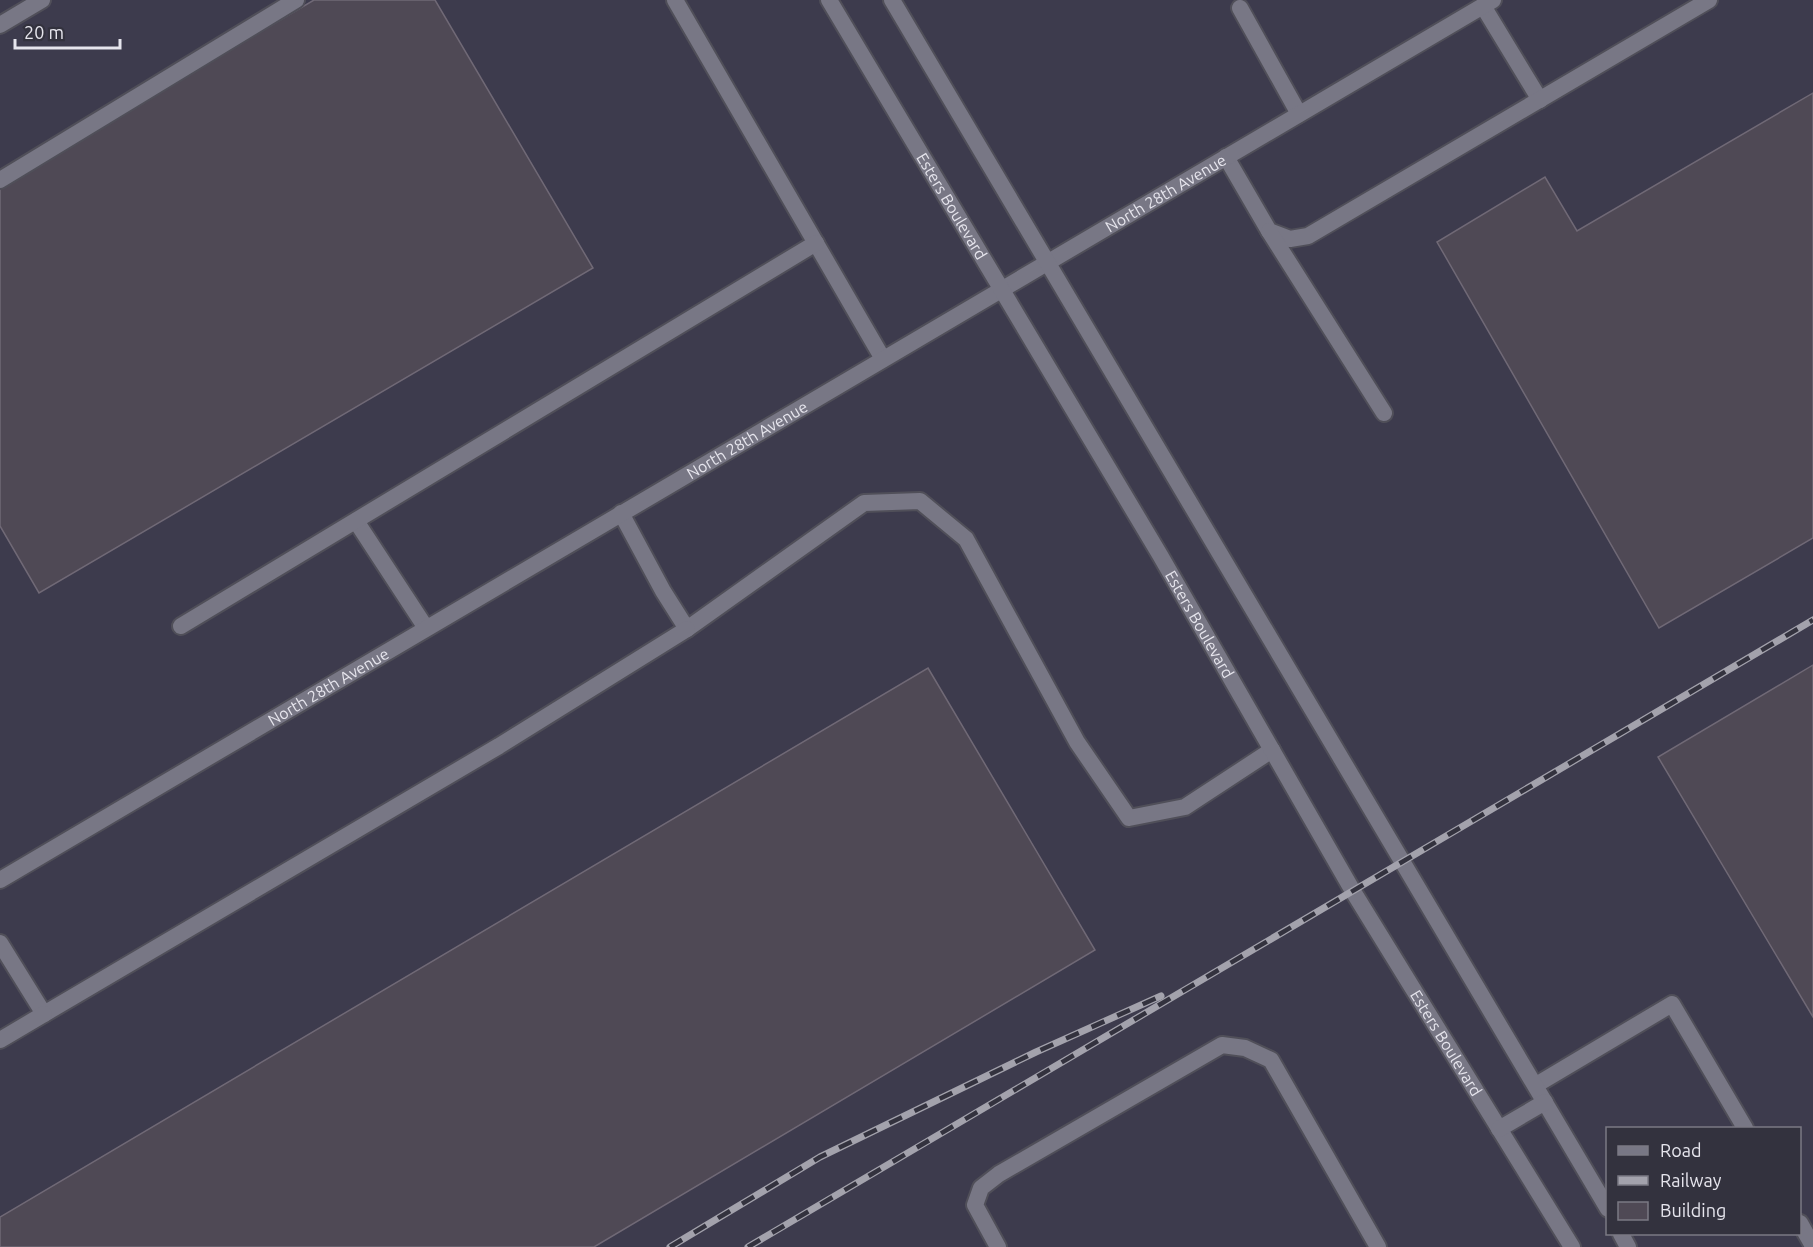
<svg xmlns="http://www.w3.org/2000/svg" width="1813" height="1247" font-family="Ubuntu,sans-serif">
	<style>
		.built { fill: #3d3b4d; fill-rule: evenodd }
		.building { fill: #4f4955; stroke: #706976; stroke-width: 1.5 }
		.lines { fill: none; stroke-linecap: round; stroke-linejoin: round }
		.service-casing { stroke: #504f59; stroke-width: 20 }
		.minor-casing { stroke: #504f59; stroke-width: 20 }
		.tertiary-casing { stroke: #504f59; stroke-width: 20 }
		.service { stroke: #787785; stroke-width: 16 }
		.minor { stroke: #787785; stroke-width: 16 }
		.tertiary { stroke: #787785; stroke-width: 16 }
		.rail-casing { stroke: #a3a2ac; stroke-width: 7 }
		.rail { stroke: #33323e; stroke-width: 4.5; stroke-dasharray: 14; stroke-linecap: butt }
		.labels { text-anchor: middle; stroke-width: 4.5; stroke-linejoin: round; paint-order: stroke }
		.street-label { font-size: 16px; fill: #e6e5ed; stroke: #33323e }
	</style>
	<rect width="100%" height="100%" fill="#33323e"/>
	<path class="built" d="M0 0H1813V1247H0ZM1608 1128H1800V1234H1608Z"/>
	<g class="building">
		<polygon points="314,0 435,0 593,268 39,593 0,526 0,185"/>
		<polygon points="1813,93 1813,538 1659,628 1437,242 1545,177 1577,231"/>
		<polygon points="1813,665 1813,1017 1658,757"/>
		<polygon points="928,668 1095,950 594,1247 0,1247 0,1217"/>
	</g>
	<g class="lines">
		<g class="service-casing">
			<g id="service">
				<polyline points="675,0 883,359"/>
				<polyline points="1483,6 1540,100"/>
				<polyline points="1240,8 1299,114"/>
				<polyline points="0,25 42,0"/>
				<polyline points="1226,157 1269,231 1290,239 1308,236 1709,0"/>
				<polyline points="0,180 296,0"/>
				<polyline points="1269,231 1384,413"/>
				<polyline points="621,513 663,591 687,629 864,503 920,501 966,539 1077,742 1129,818 1185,807 1272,750"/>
				<polyline points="356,521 426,628"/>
				<polyline points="181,626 816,243"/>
				<polyline points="0,943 44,1014 499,746 687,629"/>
				<polyline points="0,1040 44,1014"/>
				<polyline points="1536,1085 1672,1004 1745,1128"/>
				<polyline points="1800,1223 1813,1246"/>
				<polyline points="998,1247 975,1205 981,1188 999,1174 1222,1045 1245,1048 1271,1060 1378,1247"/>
			</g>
		</g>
		<g class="minor-casing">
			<g id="minor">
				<path id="s1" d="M0 880 1493 0"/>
			</g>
		</g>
		<g class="tertiary-casing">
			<g id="tertiary">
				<path id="s2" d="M829 0 1160 555 1354 893 1572 1247"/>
				<polyline points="892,0 1608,1209"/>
				<polyline points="1499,1129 1545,1102"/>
				<polyline points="1621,1234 1628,1247"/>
			</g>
		</g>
		<use href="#service" class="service"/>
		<use href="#minor" class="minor"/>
		<use href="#tertiary" class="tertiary"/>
		<g class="rail-casing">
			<g id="rail">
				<polyline points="670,1247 820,1157 1036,1052 1161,996"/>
				<polyline points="748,1247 1813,620"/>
			</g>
		</g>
		<use href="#rail" class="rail"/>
	</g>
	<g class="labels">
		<g class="street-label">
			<text dy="6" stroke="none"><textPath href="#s1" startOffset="1353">North 28th Avenue</textPath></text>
			<text dy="6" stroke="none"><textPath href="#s2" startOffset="240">Esters Boulevard</textPath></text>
			<text dy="6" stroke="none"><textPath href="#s1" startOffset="867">North 28th Avenue</textPath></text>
			<text dy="6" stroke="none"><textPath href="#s2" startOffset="726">Esters Boulevard</textPath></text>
			<text dy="6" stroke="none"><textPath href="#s1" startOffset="381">North 28th Avenue</textPath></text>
			<text dy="6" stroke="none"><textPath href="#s2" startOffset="1212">Esters Boulevard</textPath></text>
		</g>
	</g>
	<rect x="1606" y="1127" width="195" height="108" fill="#33323e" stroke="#7b7a84" stroke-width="1.5"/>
	<rect x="1618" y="1146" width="30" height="9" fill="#787785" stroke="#7b7a84" stroke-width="1.5"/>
	<text x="1660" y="1157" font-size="18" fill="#e6e5ed">Road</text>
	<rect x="1618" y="1176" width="30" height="9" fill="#a3a2ac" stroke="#7b7a84" stroke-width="1.5"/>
	<text x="1660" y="1187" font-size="18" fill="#e6e5ed">Railway</text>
	<rect x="1618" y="1202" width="30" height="18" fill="#4f4955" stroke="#7b7a84" stroke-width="1.5"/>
	<text x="1660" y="1217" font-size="18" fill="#e6e5ed">Building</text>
	<path d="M15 39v9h105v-9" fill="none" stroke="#e6e5ed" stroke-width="3"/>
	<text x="24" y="39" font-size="18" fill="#e6e5ed" stroke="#33323e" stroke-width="4.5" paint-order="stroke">20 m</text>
</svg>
